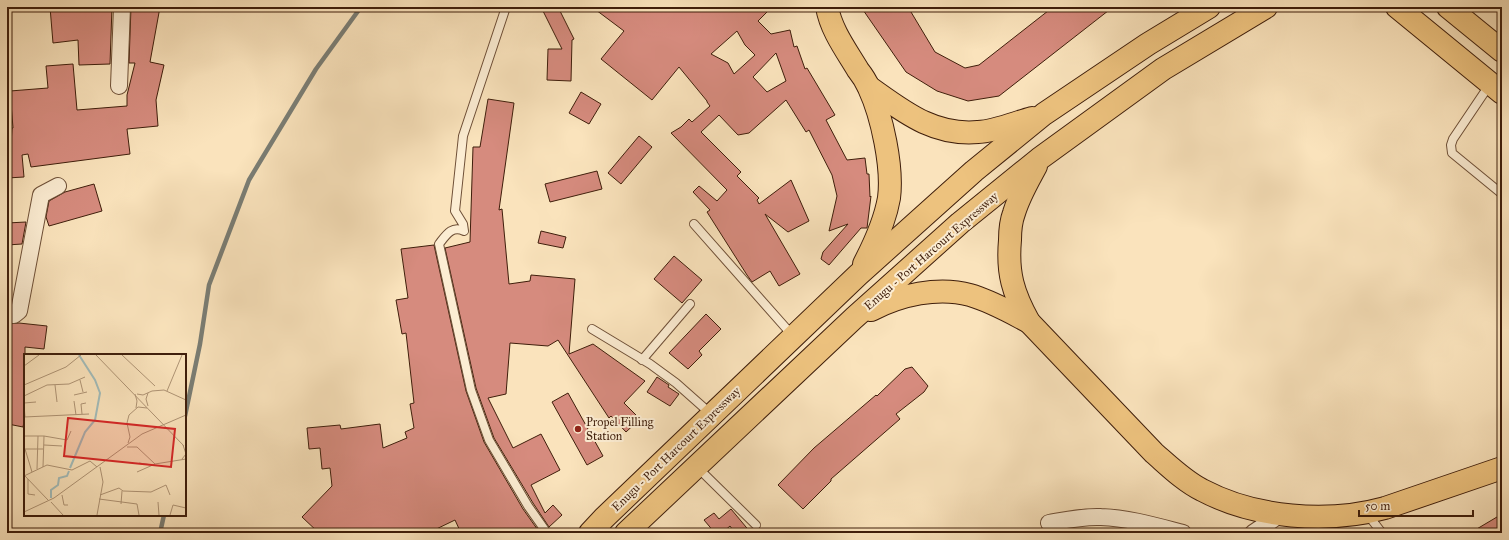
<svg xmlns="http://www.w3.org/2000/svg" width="1509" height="540" font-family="'IM FELL Great Primer',serif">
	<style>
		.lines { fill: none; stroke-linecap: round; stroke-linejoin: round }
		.stream { stroke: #7a7d74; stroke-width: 4.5 }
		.building { fill: #d68b7e; stroke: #3f1e0b; fill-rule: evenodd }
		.service-casing { stroke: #6e4f37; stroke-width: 10 }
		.minor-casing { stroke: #6e4f37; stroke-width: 18 }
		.primary-casing { stroke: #3f1e0b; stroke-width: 24 }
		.trunk-casing { stroke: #3f1e0b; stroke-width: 24 }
		.service { stroke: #fcedd3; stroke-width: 8 }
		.minor { stroke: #fcedd3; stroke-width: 16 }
		.primary { stroke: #edc27e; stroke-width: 22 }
		.trunk { stroke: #edc27e; stroke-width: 22 }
		.poi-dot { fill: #8f2418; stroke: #fcedd3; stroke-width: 1.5 }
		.labels { text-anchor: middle; stroke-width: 4; stroke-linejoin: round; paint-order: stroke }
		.street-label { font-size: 12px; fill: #3f1e0b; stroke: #fcedd3 }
		.poi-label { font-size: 12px; fill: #3f1e0b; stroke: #fcedd3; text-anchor: start }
		.inset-river { fill: none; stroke: #a2bcba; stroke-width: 2 }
		.inset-road { fill: none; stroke: #af9475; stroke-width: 1 }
		.view { fill: #d62828; fill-opacity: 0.15; stroke: #d62828; stroke-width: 2 }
		.inset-edge { fill: none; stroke: #3f1e0b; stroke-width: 2 }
	</style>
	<rect width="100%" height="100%" fill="#fae3bc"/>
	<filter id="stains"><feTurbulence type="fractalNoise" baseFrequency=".005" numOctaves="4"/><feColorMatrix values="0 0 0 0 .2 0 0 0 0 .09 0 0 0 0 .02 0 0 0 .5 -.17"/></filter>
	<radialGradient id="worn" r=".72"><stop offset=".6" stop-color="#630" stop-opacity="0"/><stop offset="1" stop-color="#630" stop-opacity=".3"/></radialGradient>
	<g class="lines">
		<g class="stream">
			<polyline points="185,416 200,344 209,285 249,180 316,69 361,7"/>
			<polyline points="160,533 164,515"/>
		</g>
	</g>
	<g class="building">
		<polygon points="50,7 112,7 110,64 79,65 78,40 53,43"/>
		<polygon points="131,7 160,7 150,62 164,65 156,100 158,126 127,129 130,154 31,167 28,154 22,155 24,177 7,178 7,144 11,144 12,128 13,128 10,91 48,88 46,66 73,64 77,110 127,106 127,95 135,63 129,63"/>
		<polygon points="541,7 558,7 574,39 572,40 571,81 547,80 548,49 562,49"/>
		<path d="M592 7H772L758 21 771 34 790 30 794 47 797 46 805 69 807 68 835 115 826 120 847 160 865 158 867 174H869L870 197 871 196 867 228H861L829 265 821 259 823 252 848 224 829 231 837 196 832 175 809 130 806 132 786 100 749 133 738 135 719 115 701 132 741 172 737 176 759 198 757 200 759 204 791 180 809 221 788 232 765 214 800 274 779 286 770 271 752 282 747 275 707 212 710 210 693 192 699 186 717 201 727 190 671 133 681 127 689 119 692 122 710 106 707 102V101L679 67 652 100 601 59 624 31ZM737 31 745 45 755 55 734 74 728 63 711 54ZM776 53 786 81 767 92 753 77Z"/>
		<polygon points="861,7 908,7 935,52 965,68 979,65 1053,7 1113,7 999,96 968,101 937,91 906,72"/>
		<polygon points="581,92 601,104 589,124 569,113"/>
		<polygon points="488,99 514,103 499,210 502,209 509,284 530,281 531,275 575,279 569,354 593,344 645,381 624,403 640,419 626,432 611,416 609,418 558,340 548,346 510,343 506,394 488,398 513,448 541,434 560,470 531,485 545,513 553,505 562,515 549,527 533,503 494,438 476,388 445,248 470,242 473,147 480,147"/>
		<polygon points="639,136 652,147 621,184 608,173"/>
		<polygon points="597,171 602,189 550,202 545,184"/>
		<polygon points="94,184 102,211 49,226 46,217 49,201 65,192"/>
		<polygon points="26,222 22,244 7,245 7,223"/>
		<polygon points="541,231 566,237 563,248 538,243"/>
		<polygon points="434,245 466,391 484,442 523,509 540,533 461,533 455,520 428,533 319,533 302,517 332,486 330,468 322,469 320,448 309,449 307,428 340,425 341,429 380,424 383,448 407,438 405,432 414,428 410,404 414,403 406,333 402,334 396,300 408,298 401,249"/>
		<polygon points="674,256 702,280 682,303 654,279"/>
		<polygon points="706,314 721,329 699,351 702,355 688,369 669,353"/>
		<polygon points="19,323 47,326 44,349 25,347 25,416 23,427 8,424 10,406 7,405 7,324"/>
		<polygon points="912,367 928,386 924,392 896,414 900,419 831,479 831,481 803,509 778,485 814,448 876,395 877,396 905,369"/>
		<polygon points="657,377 669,385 668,387 679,394 670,406 647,392"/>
		<polygon points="568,393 603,456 587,465 552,402"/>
		<polygon points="731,509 751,533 735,533 730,526 722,533 715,533 704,520 714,513 719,519"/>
		<polygon points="1502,514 1502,533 1470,533"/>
	</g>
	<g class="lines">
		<g class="service-casing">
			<g id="service">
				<path d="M506 7 463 136 455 211 463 224 464 231C452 225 446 235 439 244L471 390 489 440 528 506 547 533"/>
				<polyline points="1490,84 1453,139 1451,145 1452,153 1502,194"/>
				<polyline points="694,224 793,336"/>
				<polyline points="592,329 650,364 676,383 711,414"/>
				<polyline points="642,360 690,304"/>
				<polyline points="697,467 756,525"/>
				<polyline points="1368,515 1382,533"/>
			</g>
		</g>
		<g class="minor-casing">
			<g id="minor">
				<polyline points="119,86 122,7"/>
				<polyline points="7,315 14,315 19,311 41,195 58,186"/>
				<path d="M1049 523C1066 520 1084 516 1101 517 1129 518 1156 526 1183 533"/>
				<polyline points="1253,533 1281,514"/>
			</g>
		</g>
		<g class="primary-casing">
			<g id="primary">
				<polyline points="1397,7 1502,93"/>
				<polyline points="1448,7 1502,51"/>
			</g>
		</g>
		<g class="trunk-casing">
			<g id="trunk">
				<path d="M827 7C831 30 846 50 858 70 862 75 866 81 869 88 882 116 893 167 889 198 885 221 875 243 864 264"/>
				<path d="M869 87C903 111 933 136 978 132 996 131 1014 123 1032 118"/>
				<path d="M1036 166C1028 181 1019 196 1014 213 1011 221 1010 231 1010 240 1007 273 1013 293 1029 322L1154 453C1169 466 1184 481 1202 490 1255 518 1327 524 1385 508L1502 468"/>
				<path d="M871 310C900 295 938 286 970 295 991 301 1010 312 1029 322"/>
				<polyline points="590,533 604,518 858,275 974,171 1044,114 1148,44 1209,7"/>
				<polyline points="626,533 854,318 960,223 1039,159 1163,69 1266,7"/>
			</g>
		</g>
		<use href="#service" class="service"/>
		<use href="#minor" class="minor"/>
		<use href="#primary" class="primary"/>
		<use href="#trunk" class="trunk"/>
	</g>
	<circle class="poi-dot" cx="578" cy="429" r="4"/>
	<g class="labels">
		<g class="street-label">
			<text transform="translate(931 251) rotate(-41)" y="4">Enugu - Port Harcourt Expressway</text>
			<text transform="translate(676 449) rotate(-44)" y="4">Enugu - Port Harcourt Expressway</text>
		</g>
		<g class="poi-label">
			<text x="586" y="426">Propel Filling<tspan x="586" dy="14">Station</tspan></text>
		</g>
	</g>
	<g transform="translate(24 354)">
		<rect width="162" height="162" fill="#fae3bc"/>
		<path class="inset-river" d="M46 114 61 78 71 66 76 39 71 26 55 1M27 144V136L34 131 35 124 43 122 45 117"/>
		<path class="inset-road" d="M72 1 160 92M98 1 131 32M0 12 15 1M56 26 59 38M0 31 42 13 57 1M31 31 33 48M143 37 158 1M124 39 122 45 124 52M111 40 113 47 112 54M113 40 119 41 128 37 140 36 162 46M50 41 63 38M0 42 23 31 45 30 61 23M50 47 52 61M0 49 12 48M0 51 1 63M58 60 57 50 62 49M0 63 65 60M0 82H20L43 86 47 77M104 89 106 83 103 69 105 61 114 53 123 54M20 91 38 92M103 93H113L131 110 162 105M0 95H19M1 95 8 118M158 105 162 100 159 91M115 109 128 111M19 113 20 82M13 115 14 82M113 118 131 110M0 122 23 111 48 116 66 107 73 113M1 122 24 146M4 125V140L11 141M38 141 40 151H44M76 141 95 134 99 137 127 138 142 131 146 141M75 145 113 150 115 161M27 148 39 161M134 148 135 161M97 150 98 137M0 158 30 144 118 80 162 61M73 161 79 128 76 113M146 161 149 151 162 154"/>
		<path class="view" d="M44 64 151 75 147 113 40 102Z"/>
		<rect width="162" height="162" class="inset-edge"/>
	</g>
	<rect width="1509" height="540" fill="none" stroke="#fae3bc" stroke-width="24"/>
	<rect x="8" y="8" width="1493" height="524" fill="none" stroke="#3f1e0b" stroke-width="2"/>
	<rect x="12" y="12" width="1485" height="516" fill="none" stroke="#3f1e0b"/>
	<path d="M1359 510v6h114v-6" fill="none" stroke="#3f1e0b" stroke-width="2"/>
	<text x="1365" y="510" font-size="12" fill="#3f1e0b" stroke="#fcedd3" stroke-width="3" paint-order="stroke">50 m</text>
	<rect width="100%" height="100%" filter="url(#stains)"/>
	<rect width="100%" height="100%" fill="url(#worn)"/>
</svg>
